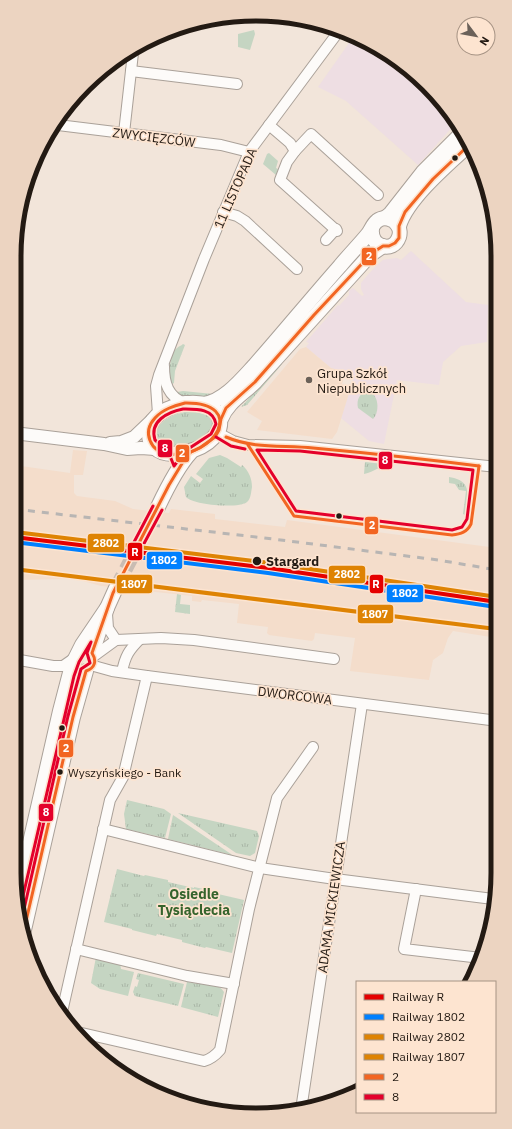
<svg xmlns="http://www.w3.org/2000/svg" width="512" height="1129" font-family="'IBM Plex Sans',sans-serif">
	<style>
		.commercial { fill: #eedee3 }
		.built { fill: #f4ddcb }
		.grass { fill: url(#grass-tufts) }
		.park { fill: #c5d5c2 }
		.lines { fill: none; stroke-linecap: round; stroke-linejoin: round }
		.secondary-tunnel { stroke: #c9bcb2; stroke-width: 14; stroke-dasharray: 14 7; stroke-linecap: butt }
		.minor-casing { stroke: #aaa199; stroke-width: 12 }
		.tertiary-casing { stroke: #aaa199; stroke-width: 14 }
		.secondary-casing { stroke: #aaa199; stroke-width: 16 }
		.minor { stroke: #fdfbf9; stroke-width: 10 }
		.tertiary { stroke: #fdfbf9; stroke-width: 12 }
		.secondary { stroke: #fdfbf9; stroke-width: 14 }
		.rail { stroke: #b8b5b3; stroke-width: 3; stroke-dasharray: 7 7; stroke-linecap: butt }
		.bus-1-casing { stroke: #fde4d0; stroke-width: 6 }
		.bus-2-casing { stroke: #fde4d0; stroke-width: 6 }
		.bus-1 { stroke: #f26522; stroke-width: 3 }
		.bus-2 { stroke: #e4002b; stroke-width: 3 }
		.rail-1-casing { stroke: #fde4d0; stroke-width: 7 }
		.rail-2-casing { stroke: #fde4d0; stroke-width: 7 }
		.rail-3-casing { stroke: #fde4d0; stroke-width: 7 }
		.rail-4-casing { stroke: #fde4d0; stroke-width: 7 }
		.rail-1 { stroke: #e50000; stroke-width: 4 }
		.rail-2 { stroke: #0080ff; stroke-width: 4 }
		.rail-3 { stroke: #de8303; stroke-width: 4 }
		.rail-4 { stroke: #de8303; stroke-width: 4 }
		.bus-dot { fill: #231a13; stroke: #fde4d0; stroke-width: 1.5 }
		.poi-dot { fill: #6b6159; stroke: #fde4d0; stroke-width: 1.5 }
		.labels { text-anchor: middle; stroke-width: 3.5; stroke-linejoin: round; paint-order: stroke }
		.bus-label { font-size: 12px; fill: #231a13; stroke: #fde4d0; text-anchor: start }
		.street-label { font-size: 13px; fill: #231a13; stroke: #fde4d0 }
		.poi-label { font-size: 13px; fill: #231a13; stroke: #fde4d0; text-anchor: start }
		.stop-label { font-size: 13px; font-weight: bold; fill: #231a13; stroke: #fde4d0; text-anchor: start }
		.neighbourhood-label { font-size: 14px; font-weight: bold; fill: #35642c; stroke: #fde4d0 }
		.rim { fill: none; stroke: #231a13; stroke-width: 5 }
		.line-badge { stroke: #fde4d0; stroke-width: 1.5 }
		.badge-label { font-size: 11px; text-anchor: middle; font-weight: bold; fill: #fff }
	</style>
	<defs>
		<pattern id="grass-tufts" width="24" height="20" patternUnits="userSpaceOnUse"><rect width="24" height="20" fill="#c5d5c2"/><path d="M3 7l-1-3M5 7V3M7 7l1-3M15 17l-1-3M17 17v-4M19 17l1-3" fill="none" stroke="#a9b6a6"/></pattern>
	</defs>
	<rect width="100%" height="100%" fill="#f2e5da"/>
	<g class="commercial">
		<polygon points="354,36 403,64 448,109 456,123 418,165 346,101 318,87"/>
		<polygon points="411,251 466,302 488,305 487,342 461,346 443,362 439,385 397,380 384,444 369,441 341,418 354,377 346,372 331,368 306,347 309,343 306,342 338,305 339,306 349,295 349,291 353,288 362,296 364,295 361,289 361,283 366,277 376,266 383,260 388,259 397,258 401,260"/>
	</g>
	<g class="built">
		<polygon points="306,347 331,368 346,372 342,384 347,386 350,390 337,432 332,439 257,430 262,421 247,412 300,349"/>
		<polygon points="73,450 87,451 83,475 74,475 74,493 77,496 115,501 133,509 169,513 171,509 215,514 215,519 285,527 287,520 497,548 497,638 453,631 448,638 443,653 433,660 429,680 350,671 355,638 315,633 314,639 312,641 269,635 267,633 268,627 237,623 239,604 202,600 201,602 192,601 192,596 101,586 83,581 69,579 14,580 14,465 70,473"/>
	</g>
	<g class="grass">
		<path d="M183 344 185 345 175 371 174 383 169 385C169 376 169 354 177 348 179 346 181 346 183 344Z"/>
		<polygon points="282,362 282,364 278,369 247,405 241,407"/>
		<path d="M183 391 213 394 210 397C200 397 184 400 177 392Z"/>
		<path d="M368 391C379 394 380 412 373 419L358 408C356 400 360 392 368 391Z"/>
		<path d="M192 411 210 416 213 422 212 430C208 433 204 437 200 440 197 442 192 443 189 444 148 459 142 416 192 411Z"/>
		<path d="M220 455 227 458 241 467 242 465C249 471 252 479 252 487 251 492 251 499 247 502 239 509 193 505 186 497L184 487 191 476 200 483 203 479 196 474 209 458Z"/>
		<path d="M365 462 393 465C379 465 375 472 364 474Z"/>
		<path d="M449 477C474 481 467 496 465 515L463 514 466 491 459 490 455 484 449 483Z"/>
		<polygon points="177,594 181,595 180,604 190,605 190,614 175,612"/>
		<polygon points="127,800 164,809 171,814 165,838 126,829 124,814"/>
		<polygon points="178,813 257,831 259,836 255,853 250,856 236,853"/>
		<polygon points="173,815 231,854 232,855 168,839"/>
		<polygon points="117,869 144,876 145,875 168,880 168,882 194,888 194,887 218,892 218,894 244,900 232,953 206,947 205,948 182,942 182,940 157,934 156,936 132,930 132,929 104,922"/>
		<polygon points="96,957 120,962 121,969 134,972 128,996 100,989 91,983"/>
		<polygon points="138,973 184,984 178,1006 135,996 133,992 135,986 137,987 139,980 136,979"/>
		<path d="M187 982 200 984 201 982C209 984 219 984 224 992L218 1017 181 1007Z"/>
	</g>
	<g class="park">
		<polygon points="254,30 255,34 250,50 238,47 238,34"/>
		<polygon points="269,153 278,161 276,168 278,169 276,175 263,164 267,154"/>
	</g>
	<g class="lines">
		<polyline class="secondary-tunnel" points="116,588 158,507"/>
		<g class="minor-casing">
			<g id="minor">
				<polyline points="131,71 237,84"/>
				<polyline points="58,125 221,145 249,152"/>
				<polyline points="269,125 290,143 295,151 311,134 378,195"/>
				<polyline points="124,133 133,53"/>
				<polyline points="295,151 287,162 280,180 337,231"/>
				<polyline points="223,212 237,216 245,221 297,269"/>
				<polyline points="326,240 336,229"/>
				<path d="M164 366C164 383 168 397 185 403"/>
				<polyline points="158,414 156,386 159,375 204,259 249,152 339,31"/>
				<polyline points="218,433 233,441 248,445 300,446 497,467"/>
				<polyline points="107,614 108,628 116,640"/>
				<polyline points="94,656 116,640 161,638 194,640 334,659"/>
				<polyline points="14,659 53,666 63,666 76,657"/>
				<polyline points="94,666 112,671 147,676 498,721"/>
				<path d="M122 672C125 656 129 650 140 639"/>
				<polyline points="103,829 260,868 335,879 493,899"/>
				<polyline points="416,889 404,949 481,958"/>
				<polyline points="76,949 187,976 234,984"/>
				<polyline points="62,1012 110,800 123,777 147,676"/>
				<path d="M73 1031 204 1061C211 1059 215 1056 220 1050L249 909 277 798 313 747"/>
				<polyline points="301,1110 362,704"/>
			</g>
		</g>
		<g class="tertiary-casing">
			<g id="tertiary">
				<polyline points="14,433 104,444 127,449 141,448 155,449"/>
				<polyline points="110,443 121,442 134,437 154,418"/>
			</g>
		</g>
		<g class="secondary-casing">
			<g id="secondary">
				<polyline points="385,218 390,214 423,172 462,133"/>
				<path d="M399 226C407 199 448 164 469 145"/>
				<path d="M185 403C191 403 197 402 203 404 220 409 226 425 213 438 202 450 169 461 155 448 150 444 149 440 149 434 148 415 169 407 185 403Z"/>
				<path d="M204 404C224 401 241 380 254 366 283 333 311 299 340 266 349 255 359 245 368 234 371 230 373 224 377 221 383 216 394 218 398 226 400 229 400 234 399 237 393 254 370 247 372 229"/>
				<path d="M221 419C227 403 243 394 255 382L370 255 383 246"/>
				<path d="M158 507C166 490 179 465 191 452"/>
				<polyline points="92,653 107,608 116,588"/>
				<polyline points="18,895 60,711 72,665 82,645 107,608"/>
				<polyline points="24,930 73,717 86,671"/>
			</g>
		</g>
		<use href="#minor" class="minor"/>
		<use href="#tertiary" class="tertiary"/>
		<use href="#secondary" class="secondary"/>
		<polyline class="rail" points="14,509 273,539 438,560 497,570"/>
		<g class="bus-1-casing">
			<g id="bus-1">
				<path d="M185 403C248 402 215 459 169 454 150 452 142 432 155 418 163 409 174 406 185 403Z"/>
				<path d="M226 437C254 449 283 445 313 448 368 453 424 459 479 466"/>
				<path d="M248 445 294 516 452 535C461 534 467 532 471 524L479 466"/>
				<path d="M24 930 73 717 86 671C95 668 97 661 92 653L113 593 169 485 186 457 191 452 201 447 215 437 219 430 221 419 226 408 255 382 314 315 372 253 383 246H389L395 243 399 238V226L405 212 433 179 469 145"/>
			</g>
		</g>
		<g class="bus-2-casing">
			<g id="bus-2">
				<path d="M183 409C196 409 213 408 216 424L211 434 185 451 174 466 168 451 155 440C149 421 168 412 183 409Z"/>
				<polyline points="216,437 231,446 245,449"/>
				<polygon points="257,450 300,451 473,470 467,519 462,527 452,530 296,511"/>
				<polyline points="132,546 153,506"/>
				<polyline points="140,551 162,510"/>
				<polyline points="22,918 68,716 81,669 90,663 87,653 91,642 79,662 74,676 23,896"/>
			</g>
		</g>
		<use href="#bus-1" class="bus-1"/>
		<use href="#bus-2" class="bus-2"/>
		<g class="rail-1-casing">
			<polyline id="rail-1" points="14,537 269,568 497,602"/>
		</g>
		<g class="rail-2-casing">
			<polyline id="rail-2" points="14,542 268,573 496,607"/>
		</g>
		<g class="rail-3-casing">
			<polyline id="rail-3" points="15,532 270,563 497,597"/>
		</g>
		<g class="rail-4-casing">
			<polyline id="rail-4" points="14,569 496,629"/>
		</g>
		<use href="#rail-1" class="rail-1"/>
		<use href="#rail-2" class="rail-2"/>
		<use href="#rail-3" class="rail-3"/>
		<use href="#rail-4" class="rail-4"/>
	</g>
	<g class="bus-dot">
		<circle cx="455" cy="158" r="3.5"/>
		<circle cx="339" cy="516" r="3.5"/>
		<circle cx="257" cy="561" r="5"/>
		<circle cx="62" cy="728" r="3.5"/>
		<circle cx="60" cy="772" r="3.5"/>
	</g>
	<circle class="poi-dot" cx="309" cy="380" r="4"/>
	<g class="labels">
		<g class="bus-label">
			<text x="68" y="777">Wyszyńskiego - Bank</text>
		</g>
		<g class="street-label">
			<text transform="translate(154 137) rotate(7)" y="5">ZWYCIĘZCÓW</text>
			<text transform="translate(235 188) rotate(-66)" y="5">11 LISTOPADA</text>
			<text transform="translate(295 695) rotate(7)" y="5">DWORCOWA</text>
			<text transform="translate(331 907) rotate(-82)" y="5">ADAMA MICKIEWICZA</text>
		</g>
		<g class="poi-label">
			<text x="317" y="378">Grupa Szkół<tspan x="317" dy="15">Niepublicznych</tspan></text>
		</g>
		<g class="stop-label">
			<text x="266" y="566">Stargard</text>
		</g>
		<g class="neighbourhood-label">
			<text x="194" y="899">Osiedle<tspan x="194" dy="16">Tysiąclecia</tspan></text>
		</g>
	</g>
	<path d="M0 0H512V1129H0ZM256 21H256A235 235 0 0 1 491 256V873A235 235 0 0 1 256 1108H256A235 235 0 0 1 21 873V256A235 235 0 0 1 256 21Z" fill="#ecd4c1" fill-rule="evenodd"/>
	<path class="rim" d="M256 21H256A235 235 0 0 1 491 256V873A235 235 0 0 1 256 1108H256A235 235 0 0 1 21 873V256A235 235 0 0 1 256 21Z"/>
	<g class="line-badge">
		<rect x="361" y="247" width="16" height="19" rx="4" fill="#f26522"/>
		<rect x="157" y="439" width="16" height="19" rx="4" fill="#e4002b"/>
		<rect x="175" y="444" width="15" height="19" rx="4" fill="#f26522"/>
		<rect x="378" y="451" width="15" height="19" rx="4" fill="#e4002b"/>
		<rect x="364" y="516" width="15" height="19" rx="4" fill="#f26522"/>
		<rect x="87" y="533" width="38" height="20" rx="4" fill="#de8303"/>
		<rect x="127" y="542" width="16" height="19" rx="4" fill="#e50000"/>
		<rect x="146" y="551" width="37" height="19" rx="4" fill="#0080ff"/>
		<rect x="328" y="565" width="38" height="19" rx="4" fill="#de8303"/>
		<rect x="116" y="574" width="37" height="20" rx="4" fill="#de8303"/>
		<rect x="369" y="574" width="15" height="20" rx="4" fill="#e50000"/>
		<rect x="386" y="584" width="38" height="19" rx="4" fill="#0080ff"/>
		<rect x="357" y="604" width="37" height="20" rx="4" fill="#de8303"/>
		<rect x="58" y="739" width="16" height="19" rx="4" fill="#f26522"/>
		<rect x="38" y="803" width="16" height="19" rx="4" fill="#e4002b"/>
	</g>
	<g class="badge-label">
		<text x="369" y="260">2</text>
		<text x="165" y="452">8</text>
		<text x="182" y="457">2</text>
		<text x="385" y="464">8</text>
		<text x="372" y="529">2</text>
		<text x="106" y="547">2802</text>
		<text x="135" y="556">R</text>
		<text x="164" y="564">1802</text>
		<text x="347" y="578">2802</text>
		<text x="134" y="588">1807</text>
		<text x="376" y="588">R</text>
		<text x="405" y="597">1802</text>
		<text x="375" y="618">1807</text>
		<text x="66" y="752">2</text>
		<text x="46" y="816">8</text>
	</g>
	<rect x="356" y="981" width="140" height="132" fill="#fde4d0" stroke="#a69384"/>
	<rect x="364" y="994" width="20" height="6" fill="#e50000" stroke="#a69384"/>
	<text x="392" y="1001" font-size="12" fill="#231a13">Railway R</text>
	<rect x="364" y="1014" width="20" height="6" fill="#0080ff" stroke="#a69384"/>
	<text x="392" y="1021" font-size="12" fill="#231a13">Railway 1802</text>
	<rect x="364" y="1034" width="20" height="6" fill="#de8303" stroke="#a69384"/>
	<text x="392" y="1041" font-size="12" fill="#231a13">Railway 2802</text>
	<rect x="364" y="1054" width="20" height="6" fill="#de8303" stroke="#a69384"/>
	<text x="392" y="1061" font-size="12" fill="#231a13">Railway 1807</text>
	<rect x="364" y="1074" width="20" height="6" fill="#f26522" stroke="#a69384"/>
	<text x="392" y="1081" font-size="12" fill="#231a13">2</text>
	<rect x="364" y="1094" width="20" height="6" fill="#e4002b" stroke="#a69384"/>
	<text x="392" y="1101" font-size="12" fill="#231a13">8</text>
	<g transform="translate(476 36) rotate(122)"><circle r="19" fill="#fde4d0" stroke="#a69384"/>
	<path d="M0-3L7 15L0 10L-7 15Z" fill="#6b6159"/>
	<text y="-6" font-size="11" font-weight="bold" text-anchor="middle" fill="#231a13">N</text>
	</g>
</svg>
